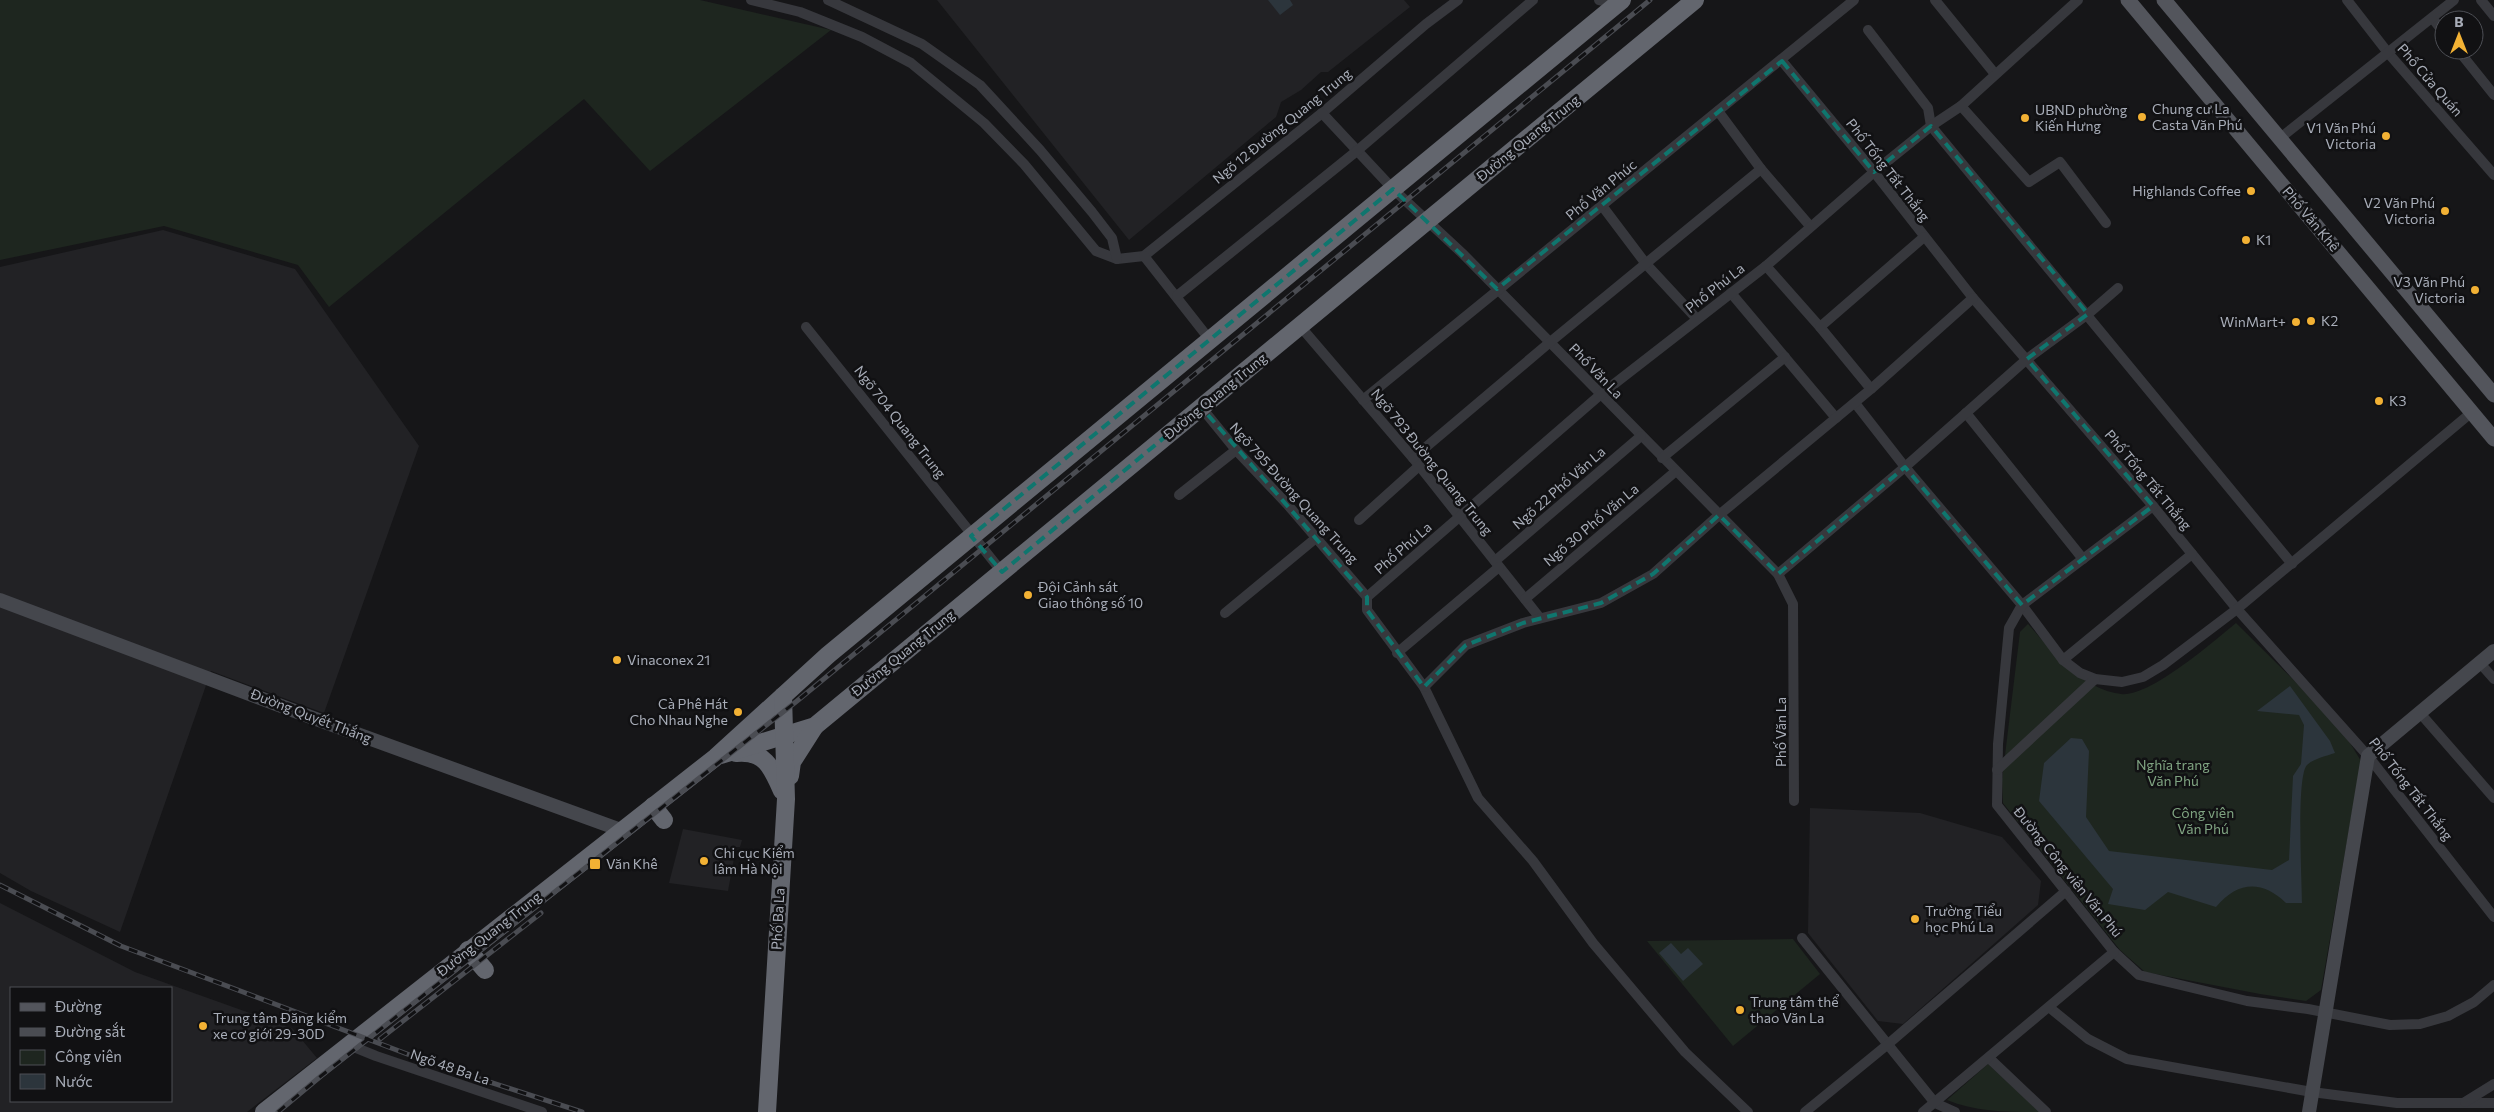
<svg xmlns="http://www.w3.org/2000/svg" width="2494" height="1112" font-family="Commissioner,sans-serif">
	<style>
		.built { fill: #222225; fill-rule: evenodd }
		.green { fill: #1e261f }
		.water { fill: #2c353c }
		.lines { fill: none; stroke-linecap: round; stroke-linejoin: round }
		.street { stroke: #37383d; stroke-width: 10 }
		.secondary { stroke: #45474d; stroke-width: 14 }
		.primary { stroke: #53555c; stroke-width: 15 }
		.highway { stroke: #63666e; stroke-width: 18 }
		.rail-casing { stroke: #4a4c52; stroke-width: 5 }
		.rail { stroke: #111113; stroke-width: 3; stroke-dasharray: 9; stroke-linecap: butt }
		.marked { fill: none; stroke: #0f766e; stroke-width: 4; stroke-dasharray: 10 6; stroke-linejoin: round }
		.poi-dot { fill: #f2b134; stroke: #111113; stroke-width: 2 }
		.labels { text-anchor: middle; stroke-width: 5; stroke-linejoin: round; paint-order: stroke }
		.street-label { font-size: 14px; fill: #a8adb8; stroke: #111113 }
		.poi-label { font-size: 14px; fill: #a8adb8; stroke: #111113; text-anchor: start }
		.park-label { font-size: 14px; fill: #7fa381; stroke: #111113 }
	</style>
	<rect width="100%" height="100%" fill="#161618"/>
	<g class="built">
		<polygon points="937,0 1404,0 1410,7 1328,72 1321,72 1301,90 1281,102 1276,117 1129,240"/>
		<polygon points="163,230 295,269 419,446 324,713 211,671 120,932 31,891 0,873 0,267"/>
		<polygon points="1810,808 1920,813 2002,837 2041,881 2038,905 1903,1024 1878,1021 1808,933"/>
		<polygon points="683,829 742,840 740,847 736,847 728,891 669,883"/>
		<path d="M0 903 135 972 292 1028 317 1058 247 1112H0ZM11 988H171V1101H11Z"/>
	</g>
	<g class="green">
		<polygon points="0,0 700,0 831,30 650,171 584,99 329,307 298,265 164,226 0,260"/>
		<path d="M2236 623 2339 725 2361 761 2321 990 2306 1001 2260 994 2145 972 2120 950 2003 803 2002 780 2020 632 2028 624C2053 652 2081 689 2121 694 2149 698 2214 641 2236 623Z"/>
		<polygon points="1793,939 1820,974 1733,1046 1647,941"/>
		<path d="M1988 1064 2040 1112C2009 1112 1975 1112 1947 1100Z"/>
	</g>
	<g class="water">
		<polygon points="1268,0 1290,0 1293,5 1280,15"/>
		<path d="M2290 686 2330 741 2335 753C2326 756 2313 759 2307 765 2296 776 2302 882 2302 903H2286C2262 880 2238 881 2216 907L2168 892 2145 910 2108 904 2113 889 2039 801 2044 763 2071 738 2082 739 2089 751 2086 817 2109 851 2272 870 2289 860 2293 776 2301 764 2304 725 2299 715 2257 711Z"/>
		<polygon points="1671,943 1681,954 1688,948 1703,964 1683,981 1659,953"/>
	</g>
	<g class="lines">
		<g class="street">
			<polyline points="751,0 800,12 862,37 911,63 984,123 1024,164 1096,251 1117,259 1144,256 1322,113 1426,24 1458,0"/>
			<polyline points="828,0 922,44 980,85 1040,150 1092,212 1112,238 1117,259"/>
			<polyline points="1599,0 1617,4"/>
			<polyline points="1935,0 1995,74"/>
			<polyline points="2347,0 2389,54 2494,175"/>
			<polyline points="2481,0 2494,16"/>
			<polyline points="2433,19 2444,33"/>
			<polyline points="1868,30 1928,108 1931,126 2292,564"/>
			<polyline points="2458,50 2494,95"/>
			<polyline points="1782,61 1874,172 1973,298 2153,506 2237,609 2368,756 2494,917"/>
			<polyline points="1961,106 2029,182 2060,162 2106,223"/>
			<polyline points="1718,111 1761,169 1810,226"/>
			<polyline points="1322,113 1393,189 1464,255 1778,574 1793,604 1794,801"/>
			<polyline points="2279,139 2454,0"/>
			<polyline points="1603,207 1646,264 1697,319"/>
			<polyline points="1144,256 1210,340"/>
			<polyline points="1766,266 1820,327 1871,389"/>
			<polyline points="1731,293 1836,418"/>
			<polyline points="1177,296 1358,150 1533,0"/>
			<polyline points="1300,326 1413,458 1540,618"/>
			<polyline points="806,327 1002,572"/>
			<polyline points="1820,327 1924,237"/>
			<polyline points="1363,400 1854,0"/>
			<polyline points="1855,403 1905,467 2022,605 2063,660 2080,673 2095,679 2122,682 2143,677 2163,665 2237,609 2472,412"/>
			<polyline points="1201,407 1236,450 1287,504 1367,597"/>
			<polyline points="1966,413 2083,559"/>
			<polyline points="1413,458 1549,343 1761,169"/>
			<polyline points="1662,458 1785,357"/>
			<polyline points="1179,495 1236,450"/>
			<polyline points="2153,506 2022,605 2009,628 1998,744 1997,805 2114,952 2139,975 2247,1001 2308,1009 2390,1025 2420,1024 2448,1016 2474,1002 2494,985"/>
			<polyline points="1359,520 1419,466"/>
			<polyline points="1495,561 1641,436"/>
			<polyline points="1778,574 1905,467 2027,359 2088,314 2118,288"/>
			<polyline points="1367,597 1600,395 1766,266 1874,172 1931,126 1961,106 2078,0"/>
			<polyline points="1367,597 1367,610 1424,687 1478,798 1533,861 1593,943 1685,1052 1748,1112"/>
			<polyline points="1525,599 1676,471"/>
			<polyline points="1225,613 1316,538"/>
			<polyline points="1397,653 1499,567"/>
			<polyline points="2063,660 2192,554"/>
			<polyline points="2479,662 2494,679"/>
			<polyline points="1424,687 1466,645 1523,623 1601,603 1653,574 1719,515 1871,389 1973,298"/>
			<polyline points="2420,713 2494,798"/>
			<polyline points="1997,770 2095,679"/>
			<polyline points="1802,938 1935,1103 1955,1112"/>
			<polyline points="2050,1008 2088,1039 2127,1059 2312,1092 2397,1103 2494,1103"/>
			<polyline points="349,1045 376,1056 542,1112"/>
			<polyline points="1989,1058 2046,1112"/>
			<polyline points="2465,1102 2494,1084"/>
			<polyline points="1805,1112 1887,1045 2066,891"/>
			<polyline points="1923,1112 2114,952"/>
		</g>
		<g class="secondary">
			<polyline points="0,600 316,719 621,830"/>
			<polyline points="2309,1112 2368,756 2494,651"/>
		</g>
		<g class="primary">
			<polyline points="2128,0 2494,439"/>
			<polyline points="2164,0 2494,395"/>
		</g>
		<g class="highway">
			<path d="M736 753C765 750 772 768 782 791"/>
			<polyline points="721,755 815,726 1695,0"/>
			<polyline points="790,776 792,762 815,726"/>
			<polyline points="653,806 664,820"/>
			<polyline points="468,950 485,970"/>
			<polyline points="264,1112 716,757 828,655 1622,0"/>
			<polyline points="767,1112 786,799 783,696"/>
		</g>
		<g class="rail-casing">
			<g id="rail">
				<polyline points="0,885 121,946 431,1063 582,1112"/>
				<polyline points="380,1039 541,913"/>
				<polyline points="278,1112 321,1076 797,701 1650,0"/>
			</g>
		</g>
		<use href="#rail" class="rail"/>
	</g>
	<path class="marked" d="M1782 61 1874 172 1931 126 2088 314 2027 359 2153 506 2022 605 1905 467 1778 574 1719 515 1653 574 1601 603 1523 623 1466 645 1424 687 1367 610V597L1201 407 1002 572 971 536 1393 189 1497 289Z"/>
	<g class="poi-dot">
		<circle cx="2142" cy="117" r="5"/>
		<circle cx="2025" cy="118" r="5"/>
		<circle cx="2386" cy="136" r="5"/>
		<circle cx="2251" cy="191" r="5"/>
		<circle cx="2445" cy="211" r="5"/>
		<circle cx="2246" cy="240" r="5"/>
		<circle cx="2475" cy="290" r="5"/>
		<circle cx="2311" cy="321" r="5"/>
		<circle cx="2296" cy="322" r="5"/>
		<circle cx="2379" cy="401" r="5"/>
		<circle cx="1028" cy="595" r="5"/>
		<circle cx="617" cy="660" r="5"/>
		<circle cx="738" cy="712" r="5"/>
		<circle cx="704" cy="861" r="5"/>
		<rect x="589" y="858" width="12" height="12" rx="2.5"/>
		<circle cx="1915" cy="919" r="5"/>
		<circle cx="1740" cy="1010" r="5"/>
		<circle cx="203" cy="1026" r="5"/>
	</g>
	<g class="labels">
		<g class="street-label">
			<text transform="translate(2430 80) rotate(49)" y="5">Phố Cửa Quán</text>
			<text transform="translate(1282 126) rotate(-39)" y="5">Ngõ 12 Đường Quang Trung</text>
			<text transform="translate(1528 138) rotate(-39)" y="5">Đường Quang Trung</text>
			<text transform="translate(1888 170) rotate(52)" y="5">Phố Tống Tất Thắng</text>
			<text transform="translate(1601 190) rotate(-39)" y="5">Phố Văn Phúc</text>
			<text transform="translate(2311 219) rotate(50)" y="5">Phố Văn Khê</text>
			<text transform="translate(1715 288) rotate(-38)" y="5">Phố Phú La</text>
			<text transform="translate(1596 371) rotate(46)" y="5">Phố Văn La</text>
			<text transform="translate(1215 396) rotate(-39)" y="5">Đường Quang Trung</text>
			<text transform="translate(900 422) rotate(52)" y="5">Ngõ 704 Quang Trung</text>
			<text transform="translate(1432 462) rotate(51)" y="5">Ngõ 793 Đường Quang Trung</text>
			<text transform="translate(2148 480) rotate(50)" y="5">Phố Tống Tất Thắng</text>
			<text transform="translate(1559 488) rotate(-41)" y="5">Ngõ 22 Phố Văn La</text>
			<text transform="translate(1294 493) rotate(48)" y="5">Ngõ 795 Đường Quang Trung</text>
			<text transform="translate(1591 525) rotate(-40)" y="5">Ngõ 30 Phố Văn La</text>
			<text transform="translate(1403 548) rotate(-41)" y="5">Phố Phú La</text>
			<text transform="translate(903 653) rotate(-39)" y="5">Đường Quang Trung</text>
			<text transform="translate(311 716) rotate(21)" y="5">Đường Quyết Thắng</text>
			<text transform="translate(1781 732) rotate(-90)" y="5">Phố Văn La</text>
			<text transform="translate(2411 789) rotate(52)" y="5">Phố Tống Tất Thắng</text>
			<text transform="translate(2068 872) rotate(51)" y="5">Đường Công viên Văn Phú</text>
			<text transform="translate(778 919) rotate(-87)" y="5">Phố Ba La</text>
			<text transform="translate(489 934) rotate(-38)" y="5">Đường Quang Trung</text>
			<text transform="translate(450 1067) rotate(19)" y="5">Ngõ 48 Ba La</text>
		</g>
		<g class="poi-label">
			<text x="2152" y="114">Chung cư La<tspan x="2152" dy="16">Casta Văn Phú</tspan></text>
			<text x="2035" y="115">UBND phường<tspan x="2035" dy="16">Kiến Hưng</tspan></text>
			<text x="2376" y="133" text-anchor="end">V1 Văn Phú<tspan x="2376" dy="16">Victoria</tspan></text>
			<text x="2241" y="196" text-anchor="end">Highlands Coffee</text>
			<text x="2435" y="208" text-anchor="end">V2 Văn Phú<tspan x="2435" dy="16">Victoria</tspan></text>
			<text x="2256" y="245">K1</text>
			<text x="2465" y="287" text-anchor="end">V3 Văn Phú<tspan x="2465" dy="16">Victoria</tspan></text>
			<text x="2321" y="326">K2</text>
			<text x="2286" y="327" text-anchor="end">WinMart+</text>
			<text x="2389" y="406">K3</text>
			<text x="1038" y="592">Đội Cảnh sát<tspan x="1038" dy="16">Giao thông số 10</tspan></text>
			<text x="627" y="665">Vinaconex 21</text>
			<text x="728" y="709" text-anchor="end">Cà Phê Hát<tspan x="728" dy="16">Cho Nhau Nghe</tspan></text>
			<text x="714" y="858">Chi cục Kiểm<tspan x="714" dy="16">lâm Hà Nội</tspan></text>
			<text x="606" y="869">Văn Khê</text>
			<text x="1925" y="916">Trường Tiểu<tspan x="1925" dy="16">học Phú La</tspan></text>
			<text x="1750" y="1007">Trung tâm thể<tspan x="1750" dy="16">thao Văn La</tspan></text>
			<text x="213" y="1023">Trung tâm Đăng kiểm<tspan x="213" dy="16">xe cơ giới 29-30D</tspan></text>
		</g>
		<g class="park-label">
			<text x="2173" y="770">Nghĩa trang<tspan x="2173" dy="16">Văn Phú</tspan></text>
			<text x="2203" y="818">Công viên<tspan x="2203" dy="16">Văn Phú</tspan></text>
		</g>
	</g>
	<rect x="10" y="987" width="162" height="115" fill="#111113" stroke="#4d4f55"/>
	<rect x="20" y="1003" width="25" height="8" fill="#53555c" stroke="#4d4f55"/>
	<text x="55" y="1012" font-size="15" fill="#a8adb8">Đường</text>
	<rect x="20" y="1028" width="25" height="8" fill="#4a4c52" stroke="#4d4f55"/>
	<text x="55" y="1037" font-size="15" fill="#a8adb8">Đường sắt</text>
	<rect x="20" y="1050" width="25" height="15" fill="#1e261f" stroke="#4d4f55"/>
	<text x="55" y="1062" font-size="15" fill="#a8adb8">Công viên</text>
	<rect x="20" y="1074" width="25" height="15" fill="#2c353c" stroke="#4d4f55"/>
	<text x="55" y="1087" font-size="15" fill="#a8adb8">Nước</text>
	<g transform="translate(2459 35)"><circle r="24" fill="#111113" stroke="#4d4f55"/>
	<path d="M0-4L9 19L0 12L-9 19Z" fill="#f2b134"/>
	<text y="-8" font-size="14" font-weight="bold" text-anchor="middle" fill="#a8adb8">B</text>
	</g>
</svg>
